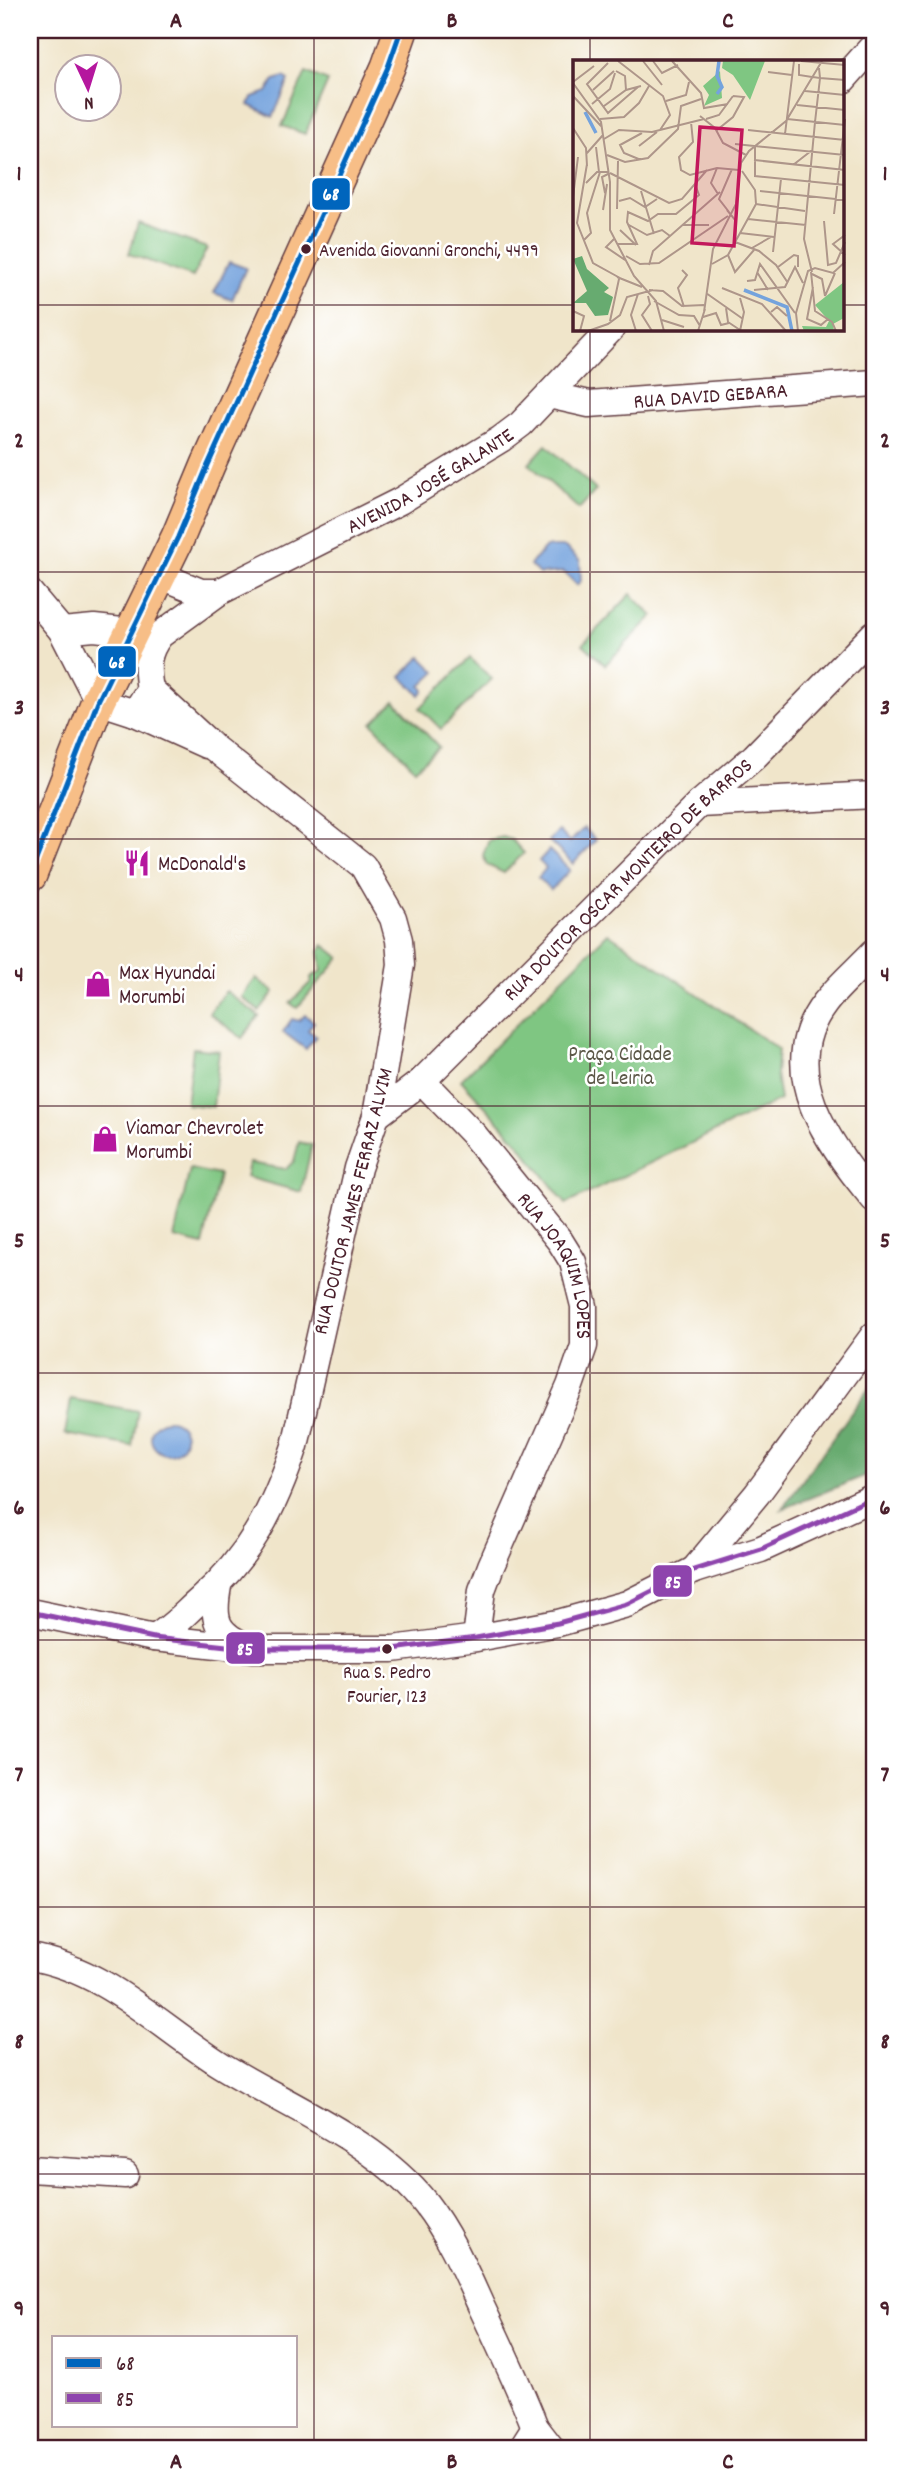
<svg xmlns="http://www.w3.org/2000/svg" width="904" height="2479" font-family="Dekko,sans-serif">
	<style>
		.green { fill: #7fc682; stroke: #647256; stroke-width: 2 }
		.forest { fill: #67ab70; stroke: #58654e; stroke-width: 2 }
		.water { fill: #74a3dd; stroke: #5f6184; stroke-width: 2 }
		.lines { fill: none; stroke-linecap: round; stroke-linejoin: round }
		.minor-casing { stroke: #633d43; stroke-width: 29 }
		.major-casing { stroke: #633d43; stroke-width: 36 }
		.minor { stroke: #fff; stroke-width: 26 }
		.major { stroke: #f7be87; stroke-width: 33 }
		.bus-1-casing { stroke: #fff; stroke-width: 10 }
		.bus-2-casing { stroke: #fff; stroke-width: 10 }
		.bus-1 { stroke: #0065bd; stroke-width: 5 }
		.bus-2 { stroke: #8e44ad; stroke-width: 5 }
		.grid { fill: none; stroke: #4a1f2b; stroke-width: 2; stroke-opacity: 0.55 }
		.bus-dot { fill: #4a1f2b; stroke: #fff; stroke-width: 2.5 }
		.labels { text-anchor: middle; stroke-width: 5; stroke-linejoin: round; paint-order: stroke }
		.bus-label { font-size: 19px; fill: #4a1f2b; stroke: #fff; text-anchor: start }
		.street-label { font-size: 21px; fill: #4a1f2b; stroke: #fff }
		.poi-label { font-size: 21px; fill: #4a1f2b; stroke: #fff; text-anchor: start }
		.park-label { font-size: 21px; fill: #5d5949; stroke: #fff }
		.inset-river { fill: none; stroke: #74a3dd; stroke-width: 3.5 }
		.inset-road { fill: none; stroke: #ae968a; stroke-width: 2 }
		.view { fill: #c2185b; fill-opacity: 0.15; stroke: #c2185b; stroke-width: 3.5 }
		.inset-edge { fill: none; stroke: #4a1f2b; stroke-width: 3.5 }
		.line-badge { stroke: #fff; stroke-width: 2.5 }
		.badge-label { font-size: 19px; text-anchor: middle; font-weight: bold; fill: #fff }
		.neatline { fill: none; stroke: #4a1f2b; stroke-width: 2.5 }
		.grid-label { font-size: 23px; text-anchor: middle; font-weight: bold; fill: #4a1f2b }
	</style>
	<rect width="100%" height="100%" fill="#fff"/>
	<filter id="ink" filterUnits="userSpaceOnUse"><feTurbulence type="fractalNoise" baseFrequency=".0143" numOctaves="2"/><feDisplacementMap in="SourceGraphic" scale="14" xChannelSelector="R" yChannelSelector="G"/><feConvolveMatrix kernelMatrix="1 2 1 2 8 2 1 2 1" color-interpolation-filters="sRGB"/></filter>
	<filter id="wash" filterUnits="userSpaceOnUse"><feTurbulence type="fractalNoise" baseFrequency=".00686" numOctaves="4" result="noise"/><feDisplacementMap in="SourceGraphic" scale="28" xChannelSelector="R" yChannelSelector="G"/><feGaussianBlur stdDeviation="1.57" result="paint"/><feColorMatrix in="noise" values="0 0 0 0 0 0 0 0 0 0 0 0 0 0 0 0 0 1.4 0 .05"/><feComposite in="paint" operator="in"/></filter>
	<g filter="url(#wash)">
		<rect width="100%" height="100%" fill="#f0e5ca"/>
		<g class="green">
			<polygon points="306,72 328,81 305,134 282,126"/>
			<polygon points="138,223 207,248 193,277 129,254"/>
			<polygon points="546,445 596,490 579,509 529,464"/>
			<polygon points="631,594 653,616 605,665 583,644"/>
			<polygon points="470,658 492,679 441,729 420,708"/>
			<polygon points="395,701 439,747 415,769 372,723"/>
			<polygon points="503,837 512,840 524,853 504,873 487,865 483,855 489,840"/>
			<polygon points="608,933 778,1049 776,1074 780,1100 566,1204 515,1139 461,1080"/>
			<polygon points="324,945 340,958 297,1008 290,1003 311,982 311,977 322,971 319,951"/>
			<polygon points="256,978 274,992 259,1011 242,997"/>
			<polygon points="226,991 259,1016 242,1038 209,1013"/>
			<polygon points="193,1048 219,1051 213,1107 186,1104"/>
			<polygon points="299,1142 312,1145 301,1192 246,1177 249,1163 286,1169 294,1161"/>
			<polygon points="190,1169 219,1175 203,1245 174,1238"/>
			<polygon points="71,1399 138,1411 132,1446 65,1434"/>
		</g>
		<polygon class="forest" points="874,1381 874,1472 782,1509"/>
		<g class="water">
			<polygon points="284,77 289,80 273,117 249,105 252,97 267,92 274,80"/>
			<polygon points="229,262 246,268 232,300 214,293"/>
			<polygon points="546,547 565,547 580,561 581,581 577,585 564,572 539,574 530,565"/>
			<polygon points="421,657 436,672 421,686 424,690 420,695 401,676"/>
			<polygon points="584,828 596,840 573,864 549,841 559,831 570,842"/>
			<polygon points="549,850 570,870 551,890 538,878 546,868 539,861"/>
			<polygon points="305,1015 314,1022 308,1030 316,1036 306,1049 283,1032 292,1019 299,1021"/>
			<circle cx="168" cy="1437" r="17"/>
		</g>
	</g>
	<g filter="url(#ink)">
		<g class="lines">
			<g class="minor-casing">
				<g id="minor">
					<polyline points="843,80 874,45"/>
					<path id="s1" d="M549 395 589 404 874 383"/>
					<polyline points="159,575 201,592 219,592"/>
					<polyline points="30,593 62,631 98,701 135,713 206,745"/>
					<polyline points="62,631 94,628 132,632"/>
					<path d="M150 689 214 748 363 866 393 918 399 940 401 965 376 1116 358 1168 295 1446C274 1509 250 1556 200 1600 184 1614 172 1628 154 1638"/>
					<path id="s2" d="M135 713 150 689C146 667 146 653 160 635L219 592 400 501 501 439 521 424 611 329"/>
					<polyline points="699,804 874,795"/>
					<path d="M874 952C858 969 839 985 825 1003 773 1070 830 1147 874 1199"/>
					<path id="s3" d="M422 1081 474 1135 560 1241 573 1262 584 1306V1346L570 1386 491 1566 482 1590 476 1638"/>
					<path id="s4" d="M376 1116 422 1081 699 804 754 757 874 634"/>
					<polyline points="694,1570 757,1494 874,1335"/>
					<path d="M218 1586C212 1620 215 1634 249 1647"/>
					<polyline points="30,1612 154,1638 254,1649 393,1649 476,1638 558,1623 627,1604 694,1570 761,1549 874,1497"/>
					<path d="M30 1957C105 1969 159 2026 221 2065 287 2106 377 2141 426 2204 450 2235 465 2271 481 2306 500 2346 519 2386 535 2427L552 2449"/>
					<polyline points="30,2169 125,2175"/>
					<polyline points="521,2449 535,2427"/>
				</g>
			</g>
			<g class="major-casing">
				<polyline id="major" points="30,875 98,701 178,537 208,465 388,67 401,30"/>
			</g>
			<use href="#minor" class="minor"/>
			<use href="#major" class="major"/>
			<g class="bus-1-casing">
				<polyline id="bus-1" points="30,875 98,701 178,537 208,465 388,67 401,30"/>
			</g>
			<g class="bus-2-casing">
				<polyline id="bus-2" points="30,1612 154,1638 254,1649 393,1649 476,1638 558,1623 627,1604 694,1570 761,1549 874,1497"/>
			</g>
			<use href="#bus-1" class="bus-1"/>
			<use href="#bus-2" class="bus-2"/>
		</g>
	</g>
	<path class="grid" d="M314 30V2449M590 30V61M30 305H575M843 305H874M590 329V2449M30 572H874M30 839H874M30 1106H874M30 1373H874M30 1640H874M30 1907H874M30 2174H874"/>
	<defs>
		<g id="restaurant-bare" transform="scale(2.1)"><path d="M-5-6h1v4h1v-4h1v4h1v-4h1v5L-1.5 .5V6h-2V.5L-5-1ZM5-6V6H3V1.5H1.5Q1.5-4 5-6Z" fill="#b5179e" stroke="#fff" stroke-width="2.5" paint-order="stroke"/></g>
		<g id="shop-bare" transform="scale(2.1)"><path d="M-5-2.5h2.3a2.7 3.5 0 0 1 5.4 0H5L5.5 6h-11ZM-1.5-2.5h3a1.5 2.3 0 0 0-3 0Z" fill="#b5179e" stroke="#fff" stroke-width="2.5" paint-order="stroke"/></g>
	</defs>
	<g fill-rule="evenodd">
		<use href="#restaurant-bare" x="137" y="863"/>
		<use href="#shop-bare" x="98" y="984"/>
		<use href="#shop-bare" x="105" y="1139"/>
	</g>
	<g class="bus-dot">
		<circle cx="306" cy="249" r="6"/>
		<circle cx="387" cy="1649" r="6"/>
	</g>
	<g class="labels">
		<g class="bus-label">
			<text x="319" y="256">Avenida Giovanni Gronchi, 4499</text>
			<text x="387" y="1678" text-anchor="middle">Rua S. Pedro<tspan x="387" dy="24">Fourier, 123</tspan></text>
		</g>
		<g class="street-label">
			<text dy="7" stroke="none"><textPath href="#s1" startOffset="163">RUA DAVID GEBARA</textPath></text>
			<text dy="7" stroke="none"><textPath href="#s2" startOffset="397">AVENIDA JOSÉ GALANTE</textPath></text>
			<text dy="7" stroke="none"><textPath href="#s4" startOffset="346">RUA DOUTOR OSCAR MONTEIRO DE BARROS</textPath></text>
			<text transform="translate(352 1201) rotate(-76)" y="7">RUA DOUTOR JAMES FERRAZ ALVIM</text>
			<text dy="7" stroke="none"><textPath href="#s3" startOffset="233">RUA JOAQUIM LOPES</textPath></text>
		</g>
		<g class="poi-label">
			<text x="158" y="870">McDonald's</text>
			<text x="119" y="979">Max Hyundai<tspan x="119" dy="24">Morumbi</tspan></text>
			<text x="126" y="1134">Viamar Chevrolet<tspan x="126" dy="24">Morumbi</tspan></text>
		</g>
		<g class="park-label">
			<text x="620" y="1060">Praça Cidade<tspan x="620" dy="24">de Leiria</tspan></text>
		</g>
	</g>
	<g transform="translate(573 60)">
		<rect width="271" height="271" fill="#f0e5ca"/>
		<path d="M150 1H192L177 40 160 15 149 8ZM147 11 149 38 131 46 136 35 130 26ZM271 222V258L260 264 261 271H231L229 266 253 267 256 261 242 245Z" fill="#7fc682"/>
		<path d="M9 196 14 209 36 228 31 232 40 237 35 255 22 256 13 243H0L14 231 0 199Z" fill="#67ab70"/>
		<path class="inset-river" d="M144 34 149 27 144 16 146 1M12 52 23 73M171 230 214 247 219 271"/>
		<path class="inset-road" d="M45 1 90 36 97 55 87 70M70 1 89 25M80 1 89 13 105 5M99 1 128 33 131 48 155 44M228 1 272 5M35 3 14 24 35 53 65 27M226 4V15L239 17M246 8 247 18 272 20M43 11 52 16 53 30M195 12 219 15M240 17 247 18 242 62M0 22 21 6M0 23 28 62 37 122V170L61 216 83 241 91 271M20 30 41 11M232 31 272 35M0 36 28 66M93 41 113 35 116 22M19 44 37 29 42 13M224 45 272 50M31 46 53 30 68 26M127 56 142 68 150 83 173 95M27 59 51 57 66 43 76 26M133 59 146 55 160 36M214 59 272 65M118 62 120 82 106 97 108 110 117 115 144 108 166 110M0 68 13 88 14 106M144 70 160 57 171 37 160 36M175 70 272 80M212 74 221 1M31 79 46 70 79 72 131 59M162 84 272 95M66 86 84 72M182 86V116L272 125M23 87 26 112M14 93 30 75M34 95 52 102 75 98 105 69 108 46 128 39M68 100 51 93 47 85 69 73M181 100 272 110M14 104 4 163 20 203 47 218M220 105 238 91M144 108 138 123 145 134M37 113 96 143 109 139 134 110M13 123 24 112H36M68 131 81 174M187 131 272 140M32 133 29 117 35 114M0 137 5 97M46 141 57 138 72 147 84 139M183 144 232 151M44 149 45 101M30 150 34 124M154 150 163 161 162 182 186 191 203 205 215 223M156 152 146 139 159 109M261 154 272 59M175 159 233 165M251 161 255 205 263 203 272 182M56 165 74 175 89 170 97 176M110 165H136M47 170 63 185M167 173 201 177M272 175 260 184 272 195M41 179 33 187 52 200M11 180 18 173 14 153 27 112M44 184H64L54 162 55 152 75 161 85 154H103L126 135 122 124M179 188 198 177M200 192 208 119M155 195 162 212 181 190M53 196 67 204 86 203 155 156M139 204 155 195 183 144 182 130 169 111M76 205 80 191 147 132M205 207 221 195 225 196V207M109 210 114 215 105 228 111 247M184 212 195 230M238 212 242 251 259 262 263 271M239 212 231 179 242 62M239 214 249 219 252 236M44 217 69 227M174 221 182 220 187 204 222 253M240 227 234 259 248 265 255 259M149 228 189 244 213 271M76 230 90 231 109 246 131 245M181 230 212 227 222 207 230 223M133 233 170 259M75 236 77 244 69 255 79 271M252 236 262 213M81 241 106 255 121 256 127 266M153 248 155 262 167 270M0 251 11 256 7 271M131 252 140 189 163 144 168 103 176 91 213 61 249 1M198 252 204 247 214 256M130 257 143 253 148 265 156 263M89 260 111 267M37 261 46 219M15 271 35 264 47 255 54 237 80 230M63 271 58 255 65 234M125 271 132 249M167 271 171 252 167 238M225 271 223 253 235 211 242 208 260 213 272 202"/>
		<path class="view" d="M127 67 169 70 161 186 119 183Z"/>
		<rect width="271" height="271" class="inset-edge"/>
	</g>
	<g class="line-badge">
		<rect x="311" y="177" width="40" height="34" rx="7" fill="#0065bd"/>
		<rect x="97" y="645" width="40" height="33" rx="7" fill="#0065bd"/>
		<rect x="652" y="1564" width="41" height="34" rx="7" fill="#8e44ad"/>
		<rect x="225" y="1631" width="41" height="34" rx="7" fill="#8e44ad"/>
	</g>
	<g class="badge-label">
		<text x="331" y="200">68</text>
		<text x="117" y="668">68</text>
		<text x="673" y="1588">85</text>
		<text x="245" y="1655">85</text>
	</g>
	<rect width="904" height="2479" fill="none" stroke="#fff" stroke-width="77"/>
	<rect x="52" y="2336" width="245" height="91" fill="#ffffff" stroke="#b7a5aa" stroke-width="2"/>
	<rect x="66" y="2358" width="35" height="10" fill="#0065bd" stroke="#b7a5aa" stroke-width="2"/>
	<text x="116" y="2370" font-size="21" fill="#4a1f2b">68</text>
	<rect x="66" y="2393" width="35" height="10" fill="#8e44ad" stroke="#b7a5aa" stroke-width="2"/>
	<text x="116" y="2406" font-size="21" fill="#4a1f2b">85</text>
	<g transform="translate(88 88) rotate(176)"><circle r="33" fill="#ffffff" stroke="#b7a5aa" stroke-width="2"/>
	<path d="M0-5L12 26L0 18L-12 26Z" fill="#b5179e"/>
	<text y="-10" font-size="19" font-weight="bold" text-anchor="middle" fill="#4a1f2b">N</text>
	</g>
	<rect x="38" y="38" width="828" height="2402" class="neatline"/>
	<g class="grid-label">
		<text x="176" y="27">A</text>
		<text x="452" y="27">B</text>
		<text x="728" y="27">C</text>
		<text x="19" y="180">1</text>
		<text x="885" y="180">1</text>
		<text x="19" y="447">2</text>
		<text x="885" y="447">2</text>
		<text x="19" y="714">3</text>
		<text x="885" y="714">3</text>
		<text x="19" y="981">4</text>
		<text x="885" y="981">4</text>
		<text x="19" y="1247">5</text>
		<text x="885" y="1247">5</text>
		<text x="19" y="1514">6</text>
		<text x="885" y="1514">6</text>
		<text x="19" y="1781">7</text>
		<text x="885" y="1781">7</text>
		<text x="19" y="2048">8</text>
		<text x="885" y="2048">8</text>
		<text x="19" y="2315">9</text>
		<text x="885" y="2315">9</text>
		<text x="176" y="2468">A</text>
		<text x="452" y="2468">B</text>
		<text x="728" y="2468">C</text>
	</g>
</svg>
